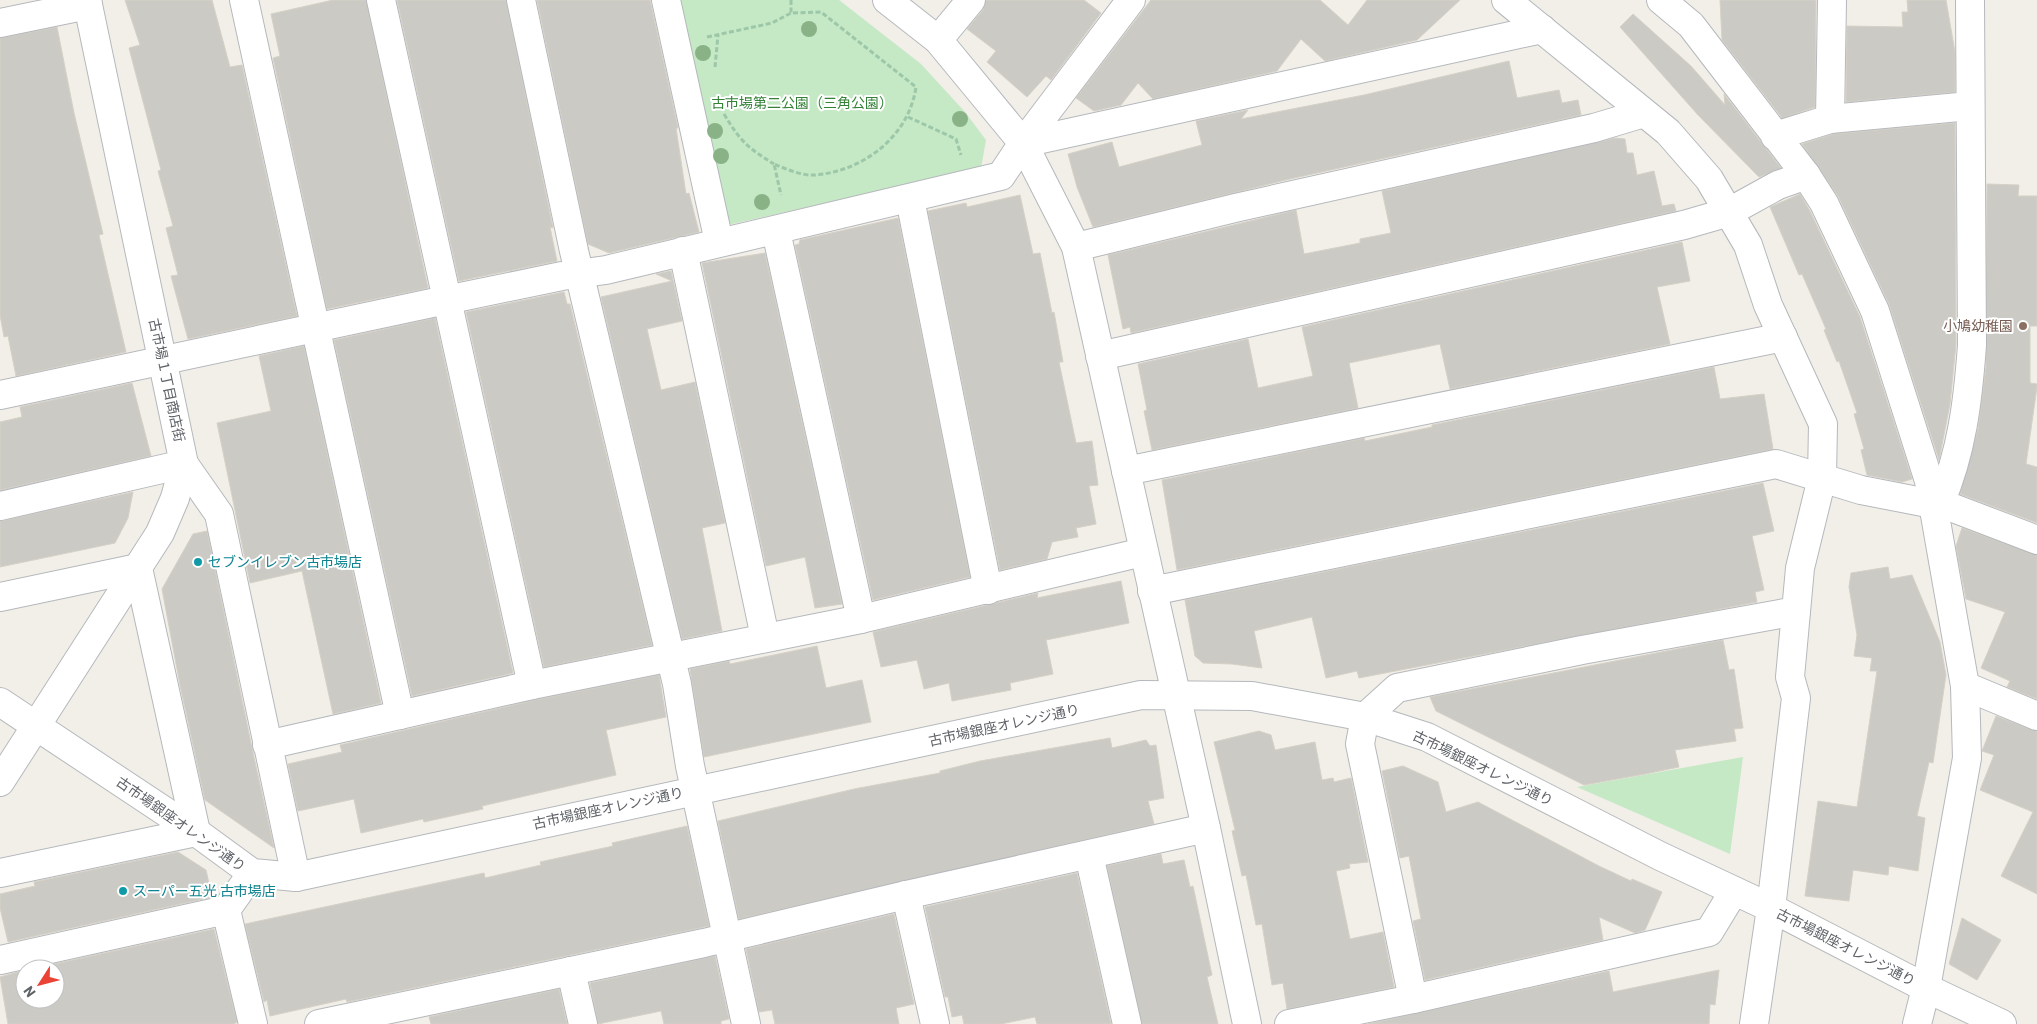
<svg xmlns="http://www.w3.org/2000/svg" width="2037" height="1024" font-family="Barlow,'Noto Sans JP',sans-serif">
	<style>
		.green { fill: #c5e8c5 }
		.building { fill: #cccac5; stroke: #d6d1c6 }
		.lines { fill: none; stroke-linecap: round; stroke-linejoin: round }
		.minor-casing { stroke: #b5b8bc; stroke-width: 30 }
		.path { stroke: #9cc7a9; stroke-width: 3; stroke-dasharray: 5 2.5; stroke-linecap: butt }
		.minor { stroke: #fff; stroke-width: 28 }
		.tree { fill: #89b387 }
		.education-dot { fill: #8d6e63; stroke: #fff; stroke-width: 2 }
		.culture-dot { fill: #0f9aa8; stroke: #fff; stroke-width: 2 }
		.labels { text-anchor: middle; stroke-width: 4; stroke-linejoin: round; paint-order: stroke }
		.park-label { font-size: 14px; fill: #348238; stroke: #fff }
		.education-label { font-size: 14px; fill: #785e54; stroke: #fff; text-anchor: end }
		.street-label { font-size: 14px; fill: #5f6368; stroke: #fff }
		.culture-label { font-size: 14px; fill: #0d838f; stroke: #fff; text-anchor: start }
	</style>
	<rect width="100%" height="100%" fill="#f1efe8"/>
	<g class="green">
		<polygon points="673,0 839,0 921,64 965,112 986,140 981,168 723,226"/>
		<polygon points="1743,757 1730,854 1577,787"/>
	</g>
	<g class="building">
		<polygon points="125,0 212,0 230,67 242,65 297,316 188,339 171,276 178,275 166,228 173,226 158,171 161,170 129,48 140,45"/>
		<polygon points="333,0 366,0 428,288 327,309 273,58 280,56 271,14"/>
		<polygon points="397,0 506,0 553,228 550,227 557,261 459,281"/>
		<polygon points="537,0 650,0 678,128 676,128 686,194 689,193 699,232 609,253 588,244"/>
		<polygon points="986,0 1084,0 1101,13 1051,80 1046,76 1027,97 987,62 996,51 967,29 983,10"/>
		<polygon points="1151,0 1320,0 1348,25 1367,0 1460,0 1417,40 1325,61 1301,39 1277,71 1153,99 1138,83 1121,105 1094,111 1076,98"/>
		<polygon points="1720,0 1816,0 1815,107 1782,118 1722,40"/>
		<polygon points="1907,0 1946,0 1955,52 1955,92 1846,102 1847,26 1903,27 1902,12 1908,12"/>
		<polygon points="1633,14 1691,66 1725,105 1724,94 1781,168 1759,177 1698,115 1620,27"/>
		<polygon points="57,27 74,113 103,234 99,235 126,352 16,376 8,336 4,337 0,315 0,38"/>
		<polygon points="1509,61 1517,98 1559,90 1562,103 1578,100 1581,115 1290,179 1093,227 1077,187 1068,154 1112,142 1119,167 1202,145 1196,121 1248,110 1241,119 1364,95"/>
		<polygon points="1955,123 1956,344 1950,404 1939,460 1889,304 1838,196 1802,144 1833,134"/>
		<polygon points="1615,138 1625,139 1627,153 1633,153 1637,175 1654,171 1662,206 1674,204 1676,211 1131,333 1130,327 1123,329 1108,255 1296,210 1304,254 1360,243 1360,239 1391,233 1382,191"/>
		<polygon points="1987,184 2019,185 2018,196 2037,196 2037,326 2030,326 2030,383 2037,384 2037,387 2026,464 2037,467 2037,523 1960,494 1978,429 1986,367"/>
		<polygon points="1800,194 1810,211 1860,317 1912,479 1902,482 1867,475 1861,450 1864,449 1854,414 1857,413 1839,361 1837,362 1824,330 1826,329 1802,274 1799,275 1770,207"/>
		<polygon points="1020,195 1033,254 1040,253 1052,313 1054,312 1063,362 1059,362 1076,443 1092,441 1098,485 1089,486 1096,524 1076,528 1078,537 1052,542 1047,559 1000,570 928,211 966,203 967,207"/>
		<polygon points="898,218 970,577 873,600 795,245 799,244 800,240"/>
		<polygon points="1682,242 1690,281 1657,287 1670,344 1450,389 1440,344 1349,363 1358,408 1152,450 1144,411 1147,410 1138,364 1248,339 1258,388 1313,376 1302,327"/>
		<polygon points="765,253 842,604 815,608 805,557 766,566 702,263"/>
		<polygon points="671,271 682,321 647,329 661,390 695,382 725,523 702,528 722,631 682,639 601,297 672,281 656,274"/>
		<polygon points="564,292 567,304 570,304 652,645 544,667 466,312"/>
		<polygon points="435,318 513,673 412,696 334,340"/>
		<polygon points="304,346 381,703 333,714 302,571 250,583 217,423 271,411 259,356"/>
		<polygon points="1714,367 1720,399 1764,394 1773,449 1177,570 1162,480 1364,438 1365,441 1432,427 1432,425"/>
		<polygon points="132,383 151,456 0,490 0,422 22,417 20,407"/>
		<polygon points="1763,483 1774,531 1752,536 1764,590 1755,592 1757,602 1359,678 1357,671 1326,678 1312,617 1254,631 1262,668 1232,664 1203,663 1195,656 1185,600"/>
		<polygon points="133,492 128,518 115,543 0,567 0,521"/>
		<polygon points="1962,528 2037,555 2037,699 2007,687 2010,681 1981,668 2005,612 1966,599 1956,546"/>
		<polygon points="207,531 252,748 274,848 205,800 180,685 162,589 193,534"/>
		<polygon points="1888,567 1890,579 1912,575 1940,642 1946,675 1933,763 1929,762 1917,816 1925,818 1918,871 1889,866 1888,875 1853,870 1849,901 1805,896 1818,801 1857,807 1877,671 1870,671 1872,658 1854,656 1857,635 1849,587 1851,573"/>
		<polygon points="1121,581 1129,623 1046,640 1053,674 1010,683 1011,690 952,701 949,683 924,689 917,660 881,667 873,632 1038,593 1037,598"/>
		<polygon points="1723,640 1729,670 1734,669 1743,728 1734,729 1736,741 1675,750 1679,767 1645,774 1584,785 1436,711 1430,697"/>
		<polygon points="817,646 826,688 862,680 871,722 704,757 690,669 729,661 730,664"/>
		<polygon points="659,675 666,717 606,730 616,775 482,806 483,809 424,822 423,819 361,833 354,799 298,811 288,764 342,752 340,745 535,700"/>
		<polygon points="1996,716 2037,731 2037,894 2001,876 2033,812 1980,790 1994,755 1982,751"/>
		<polygon points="1259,731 1271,735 1275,750 1315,742 1322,780 1333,778 1334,782 1351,778 1368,862 1349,864 1350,868 1336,871 1350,939 1383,932 1394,987 1287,1009 1283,983 1272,985 1262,924 1256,925 1246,875 1242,876 1232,831 1235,830 1214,742"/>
		<polygon points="1110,738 1112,748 1146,740 1150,746 1156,745 1164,798 1148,801 1154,824 739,919 718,821 854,789 940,773 940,771 980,761"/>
		<polygon points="1403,766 1438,782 1446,812 1478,802 1599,866 1631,881 1632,879 1662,892 1645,930 1635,933 1599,917 1603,940 1425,980 1413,921 1421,919 1409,856 1400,858 1382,771"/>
		<polygon points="687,826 709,926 347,1002 346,999 270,1016 267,1000 264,1002 245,924 484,873 485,878 541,865 540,862 613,846 612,843"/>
		<polygon points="178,852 206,870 212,897 8,942 0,908 0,894 35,886 34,882"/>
		<polygon points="1161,854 1163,864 1184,860 1190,887 1193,886 1212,975 1207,977 1218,1024 1142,1024 1107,866"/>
		<polygon points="1077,873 1111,1024 1037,1024 1035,1017 1001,1024 964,1024 962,1015 952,1017 948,997 945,997 925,907"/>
		<polygon points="894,914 914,1004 896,1008 899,1024 775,1024 772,1010 759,1012 746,949"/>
		<polygon points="1962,918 2001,940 1977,980 1949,964"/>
		<polygon points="214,929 237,1022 234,1024 8,1024 0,977 25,970 25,999 55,999 55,969 32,969"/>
		<polygon points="715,956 729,1019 721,1021 721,1024 664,1024 661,1011 598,1024 590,983"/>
		<polygon points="1719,970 1715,1005 1710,1004 1709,1024 1368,1024 1609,971 1613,992"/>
		<polygon points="559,989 567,1024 431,1024 429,1017"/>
	</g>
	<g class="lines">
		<g class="minor-casing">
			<g id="minor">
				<polyline points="244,0 400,715"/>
				<polyline points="381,0 532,685"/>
				<polyline points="521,0 574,251 677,684 690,766 746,1024"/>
				<polyline points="666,0 719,242"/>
				<polyline points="887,0 938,40 1023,143 1076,247 1206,828 1247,1024"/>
				<polyline points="1506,0 1668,132 1709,179 1748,245 1768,305 1823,424 1822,478 1800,568 1790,677 1796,698 1771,908 1754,1024"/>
				<polyline points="1661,0 1691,25 1806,175 1824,203 1875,311 1929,481 1965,686 1967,758 1926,988 1917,1024"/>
				<polyline points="0,23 88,5"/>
				<polyline points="938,40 971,0"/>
				<polyline points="1830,119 1832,0"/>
				<polyline points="1775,136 1830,119 1970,106"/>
				<polyline points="1023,143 1542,29"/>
				<polyline points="910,199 988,590"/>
				<polyline points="776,231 861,619"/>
				<polyline points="1076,247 1235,208 1594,128 1644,113"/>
				<polyline points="683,251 765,637"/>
				<polyline points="1100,356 1684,225 1729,212 1778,185 1806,175"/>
				<polyline points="0,395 446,300 562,276 606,270 1001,176 1023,143 1131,0"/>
				<polyline points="1126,471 1783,337"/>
				<path d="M1940 503C1962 452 1968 400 1972 345L1970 0"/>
				<polyline points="0,506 184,464 219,514 296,877"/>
				<polyline points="1152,591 1776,464 1861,490 1933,504 1940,503 2037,540"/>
				<polyline points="0,597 138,568 196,832 0,873"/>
				<polyline points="1965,686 2037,716"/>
				<polyline points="0,702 196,832 252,873 296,877 1141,695 1252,696 1365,717 1427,737 1660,856 1771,908 1926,988 2002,1024"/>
				<polyline points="267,745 532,685 861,619 1143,552"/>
				<polyline points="0,782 160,533 175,498 184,464 87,0"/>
				<polyline points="1089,855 1127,1024"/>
				<polyline points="252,873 226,910 253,1024"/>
				<polyline points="906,895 935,1024"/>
				<polyline points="0,960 226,910"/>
				<polyline points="571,971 583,1024"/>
				<polyline points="1413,999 1360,744 1365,717 1397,688 1582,650 1796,611"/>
				<polyline points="319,1024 704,943 906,895 1206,828"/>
				<polyline points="1289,1024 1413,999 1709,932 1734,891"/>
			</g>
		</g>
		<g class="path">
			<polyline points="791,0 791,13"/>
			<path d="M707 37 772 23 791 13 821 12 916 87C909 136 864 171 815 175 802 176 786 169 774 164L781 195"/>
			<polyline points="715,67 718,35"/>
			<path d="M724 114C740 141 748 148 774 164"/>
			<polyline points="908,117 956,139 961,155"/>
		</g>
		<use href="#minor" class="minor"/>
	</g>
	<g class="tree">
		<circle cx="809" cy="29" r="8"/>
		<circle cx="703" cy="53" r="8"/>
		<circle cx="960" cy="119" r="8"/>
		<circle cx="715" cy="131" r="8"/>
		<circle cx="721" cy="156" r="8"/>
		<circle cx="762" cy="202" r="8"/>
	</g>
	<circle class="education-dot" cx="2023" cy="326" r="5"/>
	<g class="culture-dot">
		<circle cx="198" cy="562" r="5"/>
		<circle cx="123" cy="891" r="5"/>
	</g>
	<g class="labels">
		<g class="park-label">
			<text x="802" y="108">古市場第二公園（三角公園）</text>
		</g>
		<g class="education-label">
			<text x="2013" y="331">小鳩幼稚園</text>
		</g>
		<g class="street-label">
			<text transform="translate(167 380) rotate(78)" y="5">古市場１丁目商店街</text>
			<text transform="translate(1004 725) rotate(-12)" y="5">古市場銀座オレンジ通り</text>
			<text transform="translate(1483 768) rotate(26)" y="5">古市場銀座オレンジ通り</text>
			<text transform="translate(608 808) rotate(-12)" y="5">古市場銀座オレンジ通り</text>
			<text transform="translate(181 824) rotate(35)" y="5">古市場銀座オレンジ通り</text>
			<text transform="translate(1846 947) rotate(27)" y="5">古市場銀座オレンジ通り</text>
		</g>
		<g class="culture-label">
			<text x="208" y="567">セブンイレブン古市場店</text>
			<text x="133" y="896">スーパー五光 古市場店</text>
		</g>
	</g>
	<g transform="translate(40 984) rotate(234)"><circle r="24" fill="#ffffff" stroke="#bfc1c3"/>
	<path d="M0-4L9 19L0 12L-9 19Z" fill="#ea4335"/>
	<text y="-8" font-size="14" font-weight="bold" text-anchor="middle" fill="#5f6368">N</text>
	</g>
</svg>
